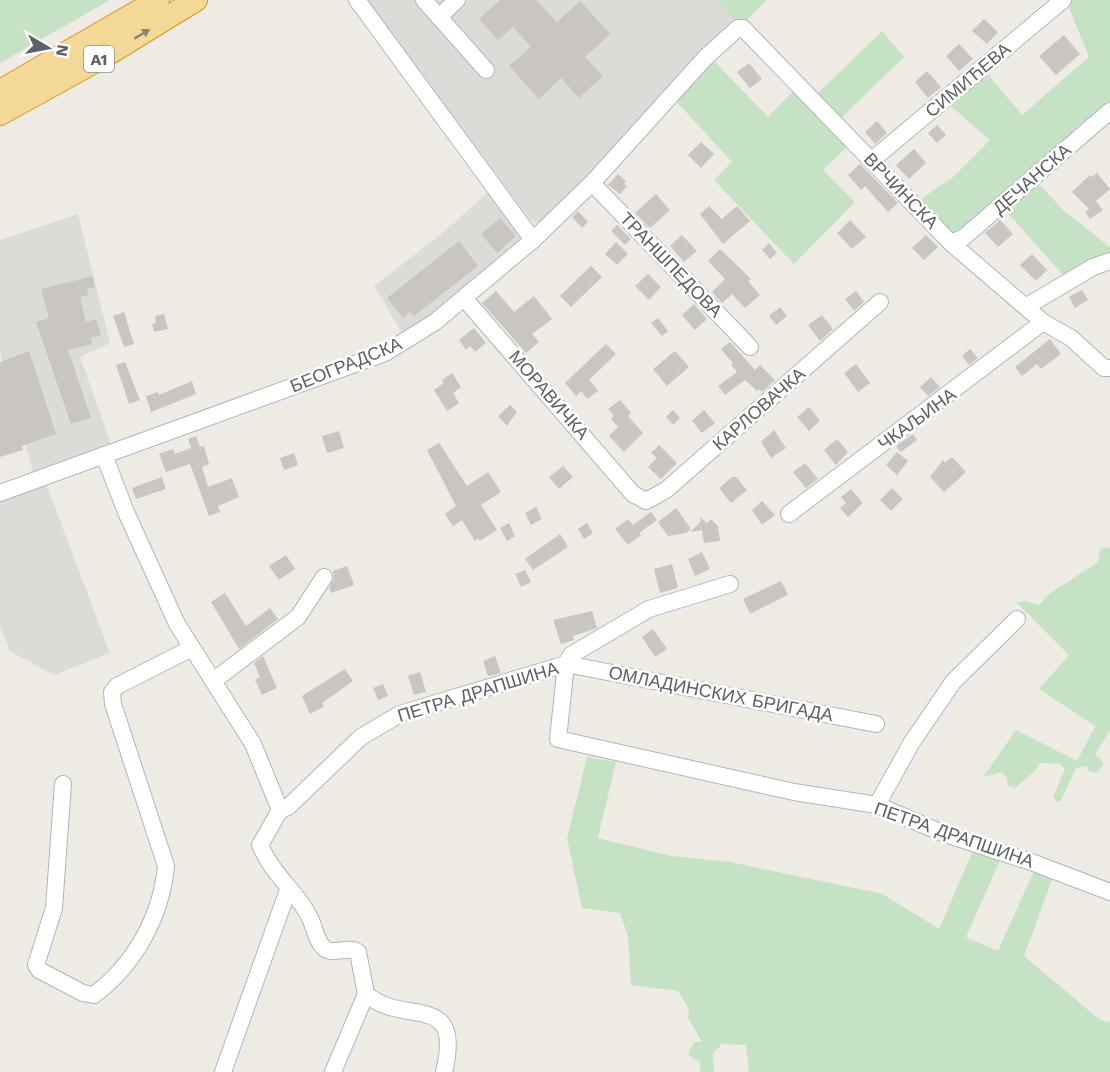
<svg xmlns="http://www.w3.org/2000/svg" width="1110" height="1072" font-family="'Work Sans',sans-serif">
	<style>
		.industrial { fill: #dddbd7 }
		.green { fill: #c5e3c4 }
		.building { fill: #c9c6c2 }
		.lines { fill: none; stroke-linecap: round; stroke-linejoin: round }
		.minor-casing { stroke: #b2b5b9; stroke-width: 18 }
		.highway-casing { stroke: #dc9716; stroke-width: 24 }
		.minor { stroke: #fff; stroke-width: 16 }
		.highway { stroke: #f3d897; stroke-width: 22 }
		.oneway { fill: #8a8473 }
		.labels { text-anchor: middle; stroke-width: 5; stroke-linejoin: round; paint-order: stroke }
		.shield { fill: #fff; stroke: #8e9092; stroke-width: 1.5 }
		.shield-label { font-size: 16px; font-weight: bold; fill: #5d6064 }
		.street-label { font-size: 18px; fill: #5d6064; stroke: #fff }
	</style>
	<rect width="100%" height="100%" fill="#eeebe5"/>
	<g class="industrial">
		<polygon points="366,0 716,0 736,23 546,221 539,223 531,221"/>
		<polygon points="492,189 524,241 462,293 404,336 374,286 439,236"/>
		<polygon points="78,214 110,343 80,357 112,447 33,472 0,351 0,240"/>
		<polygon points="45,481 110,653 54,675 10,651 0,625 0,499"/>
	</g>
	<g class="green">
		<polygon points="0,0 110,0 0,63"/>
		<polygon points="716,0 767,0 742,25 736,23"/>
		<polygon points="1069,0 1110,0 1110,108 951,240 916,202 952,178 990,140 947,103 986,72 1022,115 1089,57 1067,3"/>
		<polygon points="882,31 904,57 838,121 816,95"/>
		<polygon points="711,58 768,117 794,90 849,145 823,170 855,202 794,264 714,180 732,162 675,100"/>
		<polygon points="1035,179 1063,210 1110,247 1110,257 1067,279 1002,207"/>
		<polygon points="1108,547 1110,549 1110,730 1095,755 1101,759 1103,765 1096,773 1089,772 1087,766 1076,768 1061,800 1057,802 1053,797 1065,769 1060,764 1040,763 1035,771 1015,788 1008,786 1007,778 1002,772 983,777 1016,730 1077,761 1095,726 1039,689 1069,655 1016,602 1027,601 1039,605 1049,594 1098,562 1100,549"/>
		<polygon points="587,757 616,762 598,838 671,856 730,862 883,894 939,929 975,846 1003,854 966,937 998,951 1036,866 1054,874 1024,956 1100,1020 1110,1022 1110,1072 749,1072 746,1045 722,1044 713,1054 714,1072 700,1072 700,1062 688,1055 694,1042 702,1042 688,1018 689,1010 678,991 631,985 628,936 620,913 582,908 567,838"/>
	</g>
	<g class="building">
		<polygon points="500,0 536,0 557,22 580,1 610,34 585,57 603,76 579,98 561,78 539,99 509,66 531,47 513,27 498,40 479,19"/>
		<polygon points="984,19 998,32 987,44 972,31"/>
		<polygon points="1064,35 1080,54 1056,75 1039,56"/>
		<polygon points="959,44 973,59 959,71 946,56"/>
		<polygon points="749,63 762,79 750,88 737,72"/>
		<polygon points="927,71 941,87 928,98 915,82"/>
		<polygon points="877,121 887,133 875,144 865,132"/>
		<polygon points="937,125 946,135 937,143 928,133"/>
		<polygon points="701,142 714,154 701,168 688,155"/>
		<polygon points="914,149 926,163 909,179 896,165"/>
		<polygon points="860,164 898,203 888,212 865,186 861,190 848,175"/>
		<polygon points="1097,173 1110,189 1096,201 1103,210 1090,219 1085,212 1089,209 1072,192 1090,175 1092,177"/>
		<polygon points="618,174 626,181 624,184 627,186 620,194 608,185"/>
		<polygon points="656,194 670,210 650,228 635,213"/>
		<polygon points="709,206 722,219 737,206 750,221 723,244 700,214"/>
		<polygon points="578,211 588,222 582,228 572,217"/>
		<polygon points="500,218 516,236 497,253 481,234"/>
		<polygon points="850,220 866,237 852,249 837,233"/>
		<polygon points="1000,220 1013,234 998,247 985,233"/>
		<polygon points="617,225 631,239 625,245 611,231"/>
		<polygon points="682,235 697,251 684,262 670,246"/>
		<polygon points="926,235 938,247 924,260 912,248"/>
		<polygon points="459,241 478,266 414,316 410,312 403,318 387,298"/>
		<polygon points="616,242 628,254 617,265 605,254"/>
		<polygon points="769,243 777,253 770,259 762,250"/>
		<polygon points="720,249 751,279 748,281 760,295 745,308 732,294 722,303 712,292 725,279 708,261"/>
		<polygon points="1032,254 1047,270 1036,281 1020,265"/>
		<polygon points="591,266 602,277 571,307 560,296"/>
		<polygon points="648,274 661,287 649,300 635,286"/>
		<polygon points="93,276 95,287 87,289 88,295 80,297 86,322 96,319 101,335 91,338 92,344 68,350 91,418 71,424 36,322 49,318 41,289"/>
		<polygon points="1082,290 1088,300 1075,308 1069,297"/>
		<polygon points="496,291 514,312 534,296 552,319 532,334 539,342 526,353 482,303"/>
		<polygon points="856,291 864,302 854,311 845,299"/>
		<polygon points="694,304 707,319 695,330 682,315"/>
		<polygon points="780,307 787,316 776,325 769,316"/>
		<polygon points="124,312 134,344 124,347 113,316"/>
		<polygon points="164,314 168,329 154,332 152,324 156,323 155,316"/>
		<polygon points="822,315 833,329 820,341 808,325"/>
		<polygon points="658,318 668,331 662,336 651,323"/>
		<polygon points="474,328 486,343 475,352 470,346 466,350 459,340"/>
		<polygon points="1050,339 1061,354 1041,369 1037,364 1022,376 1015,367"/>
		<polygon points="730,342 755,370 760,365 775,380 762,392 759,389 757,391 745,380 725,395 718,386 737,372 731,365 733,363 721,349"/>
		<polygon points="606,344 616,354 589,380 598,391 587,399 581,391 576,396 565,383"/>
		<polygon points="970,349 978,358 969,365 962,356"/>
		<polygon points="29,351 56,434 22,446 23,450 0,457 0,362"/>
		<polygon points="675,351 689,367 667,386 653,369"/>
		<polygon points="125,362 140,400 129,404 116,365"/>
		<polygon points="856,364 870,383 858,392 844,373"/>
		<polygon points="452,373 461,387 453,393 459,403 447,411 434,390 444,383 442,380"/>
		<polygon points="931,377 940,387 928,396 920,387"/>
		<polygon points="192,381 196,394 151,412 146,396 158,392 159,395"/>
		<polygon points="620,400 631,413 628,416 643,433 624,452 609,436 618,427 611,419 614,416 608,409"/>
		<polygon points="510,405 517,412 507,426 498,416"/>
		<polygon points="809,407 820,421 809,431 797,417"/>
		<polygon points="673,410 680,418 673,425 666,417"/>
		<polygon points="704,410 715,423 702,433 692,421"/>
		<polygon points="774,430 786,448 771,458 761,442"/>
		<polygon points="339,431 344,448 327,453 322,436"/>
		<polygon points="913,434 917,440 901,452 896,446"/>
		<polygon points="196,436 200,447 204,446 209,464 202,467 208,487 232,478 239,497 218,506 220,512 209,516 190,464 166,472 159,454 173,449 175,454 191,448 188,439"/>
		<polygon points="837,439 848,452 836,465 824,450"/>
		<polygon points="439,443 467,486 488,472 501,492 481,505 497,530 480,541 478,538 475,541 462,520 453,526 445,514 456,506 427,450"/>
		<polygon points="659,445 677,463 661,479 648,467 657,458 651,453"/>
		<polygon points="897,452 908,461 897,475 886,465"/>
		<polygon points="294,453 298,465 284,470 280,458"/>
		<polygon points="952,457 966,472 944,492 930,477 943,460 945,463"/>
		<polygon points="805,463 818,479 806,488 793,472"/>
		<polygon points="563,466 573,477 559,489 549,477"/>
		<polygon points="162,477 166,489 136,499 132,488"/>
		<polygon points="732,477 736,477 747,490 731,503 719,488"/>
		<polygon points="892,488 903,499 891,511 880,500"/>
		<polygon points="851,489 863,503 848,517 840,508 846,503 841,497"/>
		<polygon points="762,501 775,515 762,525 752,510"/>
		<polygon points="536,507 542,519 531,525 525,513"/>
		<polygon points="676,508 691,529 686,533 668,536 658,522"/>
		<polygon points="651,512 657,520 639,533 641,535 628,545 615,529 628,519 633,525"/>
		<polygon points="700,517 707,523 711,519 718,526 720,541 704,543 702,530 690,532 701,521"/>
		<polygon points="509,523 515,536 507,541 500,528"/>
		<polygon points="587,523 593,533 584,539 578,529"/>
		<polygon points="560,534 568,547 533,570 525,559"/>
		<polygon points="702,552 710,569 695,576 688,559"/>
		<polygon points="286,555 295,569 279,580 269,566"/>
		<polygon points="672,564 678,588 660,593 654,569"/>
		<polygon points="347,566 354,585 331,593 329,588 334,578 333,571"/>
		<polygon points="525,570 531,582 521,587 515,574"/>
		<polygon points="781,581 788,595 750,614 743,599"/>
		<polygon points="225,593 246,626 270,608 278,619 239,649 211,602"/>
		<polygon points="592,611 597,628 573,636 574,640 561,644 553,620"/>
		<polygon points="653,629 667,649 655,657 642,637"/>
		<polygon points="263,656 277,688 262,695 255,680 260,677 254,663"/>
		<polygon points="495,656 501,673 488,676 483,661"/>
		<polygon points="345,669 353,681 322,703 324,707 310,714 302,696"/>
		<polygon points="420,672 426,692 414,695 408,676"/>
		<polygon points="383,684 388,696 378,700 373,688"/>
	</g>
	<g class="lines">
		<g class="minor-casing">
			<g id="minor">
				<polyline points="357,0 533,240"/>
				<polyline points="424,0 486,70"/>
				<polyline points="439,17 457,0"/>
				<polyline points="872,160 1063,0"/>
				<polyline points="592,183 750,347"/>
				<polyline points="951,243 963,238 1110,111"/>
				<polyline points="464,298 633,494 646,501 666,490 880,302"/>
				<polyline points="1027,306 1093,267 1110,261"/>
				<polyline points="104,455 126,512 177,624 253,744 280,810"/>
				<polyline points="0,493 385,353 435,322 533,240 592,183 705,58 738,28 743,28 951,243 1043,322 1071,338 1104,368 1110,368"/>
				<polyline points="789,514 1043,322"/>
				<polyline points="730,584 649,609 571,655 566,664 558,739 794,792 877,805 942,833 1034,863 1110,892"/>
				<polyline points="213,681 298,617 324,577"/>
				<path d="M63 784 54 908 36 965 39 970 83 993 94 995C135 964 161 917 166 866L113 704 112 692 117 686 192 648"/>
				<polyline points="877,805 912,742 953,682 1017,619"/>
				<polyline points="280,810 288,807 361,737 400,714 566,664 876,724"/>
				<path d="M280 810 260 845C273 876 297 891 310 918 314 926 316 940 323 947 332 957 347 945 358 952L366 994C404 1028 464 989 444 1072"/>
				<polyline points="223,1072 288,890"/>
				<polyline points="333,1072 366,994"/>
			</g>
		</g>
		<g class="highway-casing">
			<g id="highway">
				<polyline points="0,91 158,0"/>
				<polyline points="0,114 105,56 196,0"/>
			</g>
		</g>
		<use href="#minor" class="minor"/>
		<use href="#highway" class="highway"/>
	</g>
	<defs><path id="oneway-solid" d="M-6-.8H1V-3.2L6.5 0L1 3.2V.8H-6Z" transform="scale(1.5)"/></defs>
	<use class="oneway" href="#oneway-solid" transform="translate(142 34) rotate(-31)"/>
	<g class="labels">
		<rect class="shield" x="84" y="46" width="30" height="26" rx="4.5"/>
		<g class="shield-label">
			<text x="99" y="65">A1</text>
		</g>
		<g class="street-label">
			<text transform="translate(968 80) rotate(-40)" y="6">СИМИЋЕВА</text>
			<text transform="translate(1032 179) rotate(-41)" y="6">ДЕЧАНСКА</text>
			<text transform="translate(901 191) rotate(46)" y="6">ВРЧИНСКА</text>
			<text transform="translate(671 265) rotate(46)" y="6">ТРАНШПЕДОВА</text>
			<text transform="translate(346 365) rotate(-22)" y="6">БЕОГРАДСКА</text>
			<text transform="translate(549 395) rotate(49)" y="6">МОРАВИЧКА</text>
			<text transform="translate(759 409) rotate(-41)" y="6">КАРЛОВАЧКА</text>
			<text transform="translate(917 419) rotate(-36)" y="6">ЧКАЉИНА</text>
			<text transform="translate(478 692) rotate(-17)" y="6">ПЕТРА ДРАПШИНА</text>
			<text transform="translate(721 694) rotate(11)" y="6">ОМЛАДИНСКИХ БРИГАДА</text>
			<text transform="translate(954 835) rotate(19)" y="6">ПЕТРА ДРАПШИНА</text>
		</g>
	</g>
	<g transform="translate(48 48) rotate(100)" stroke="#ffffff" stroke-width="4.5" paint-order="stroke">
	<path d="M0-4.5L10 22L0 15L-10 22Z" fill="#5d6064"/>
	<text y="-9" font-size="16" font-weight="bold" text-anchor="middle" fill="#5d6064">N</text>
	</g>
</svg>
